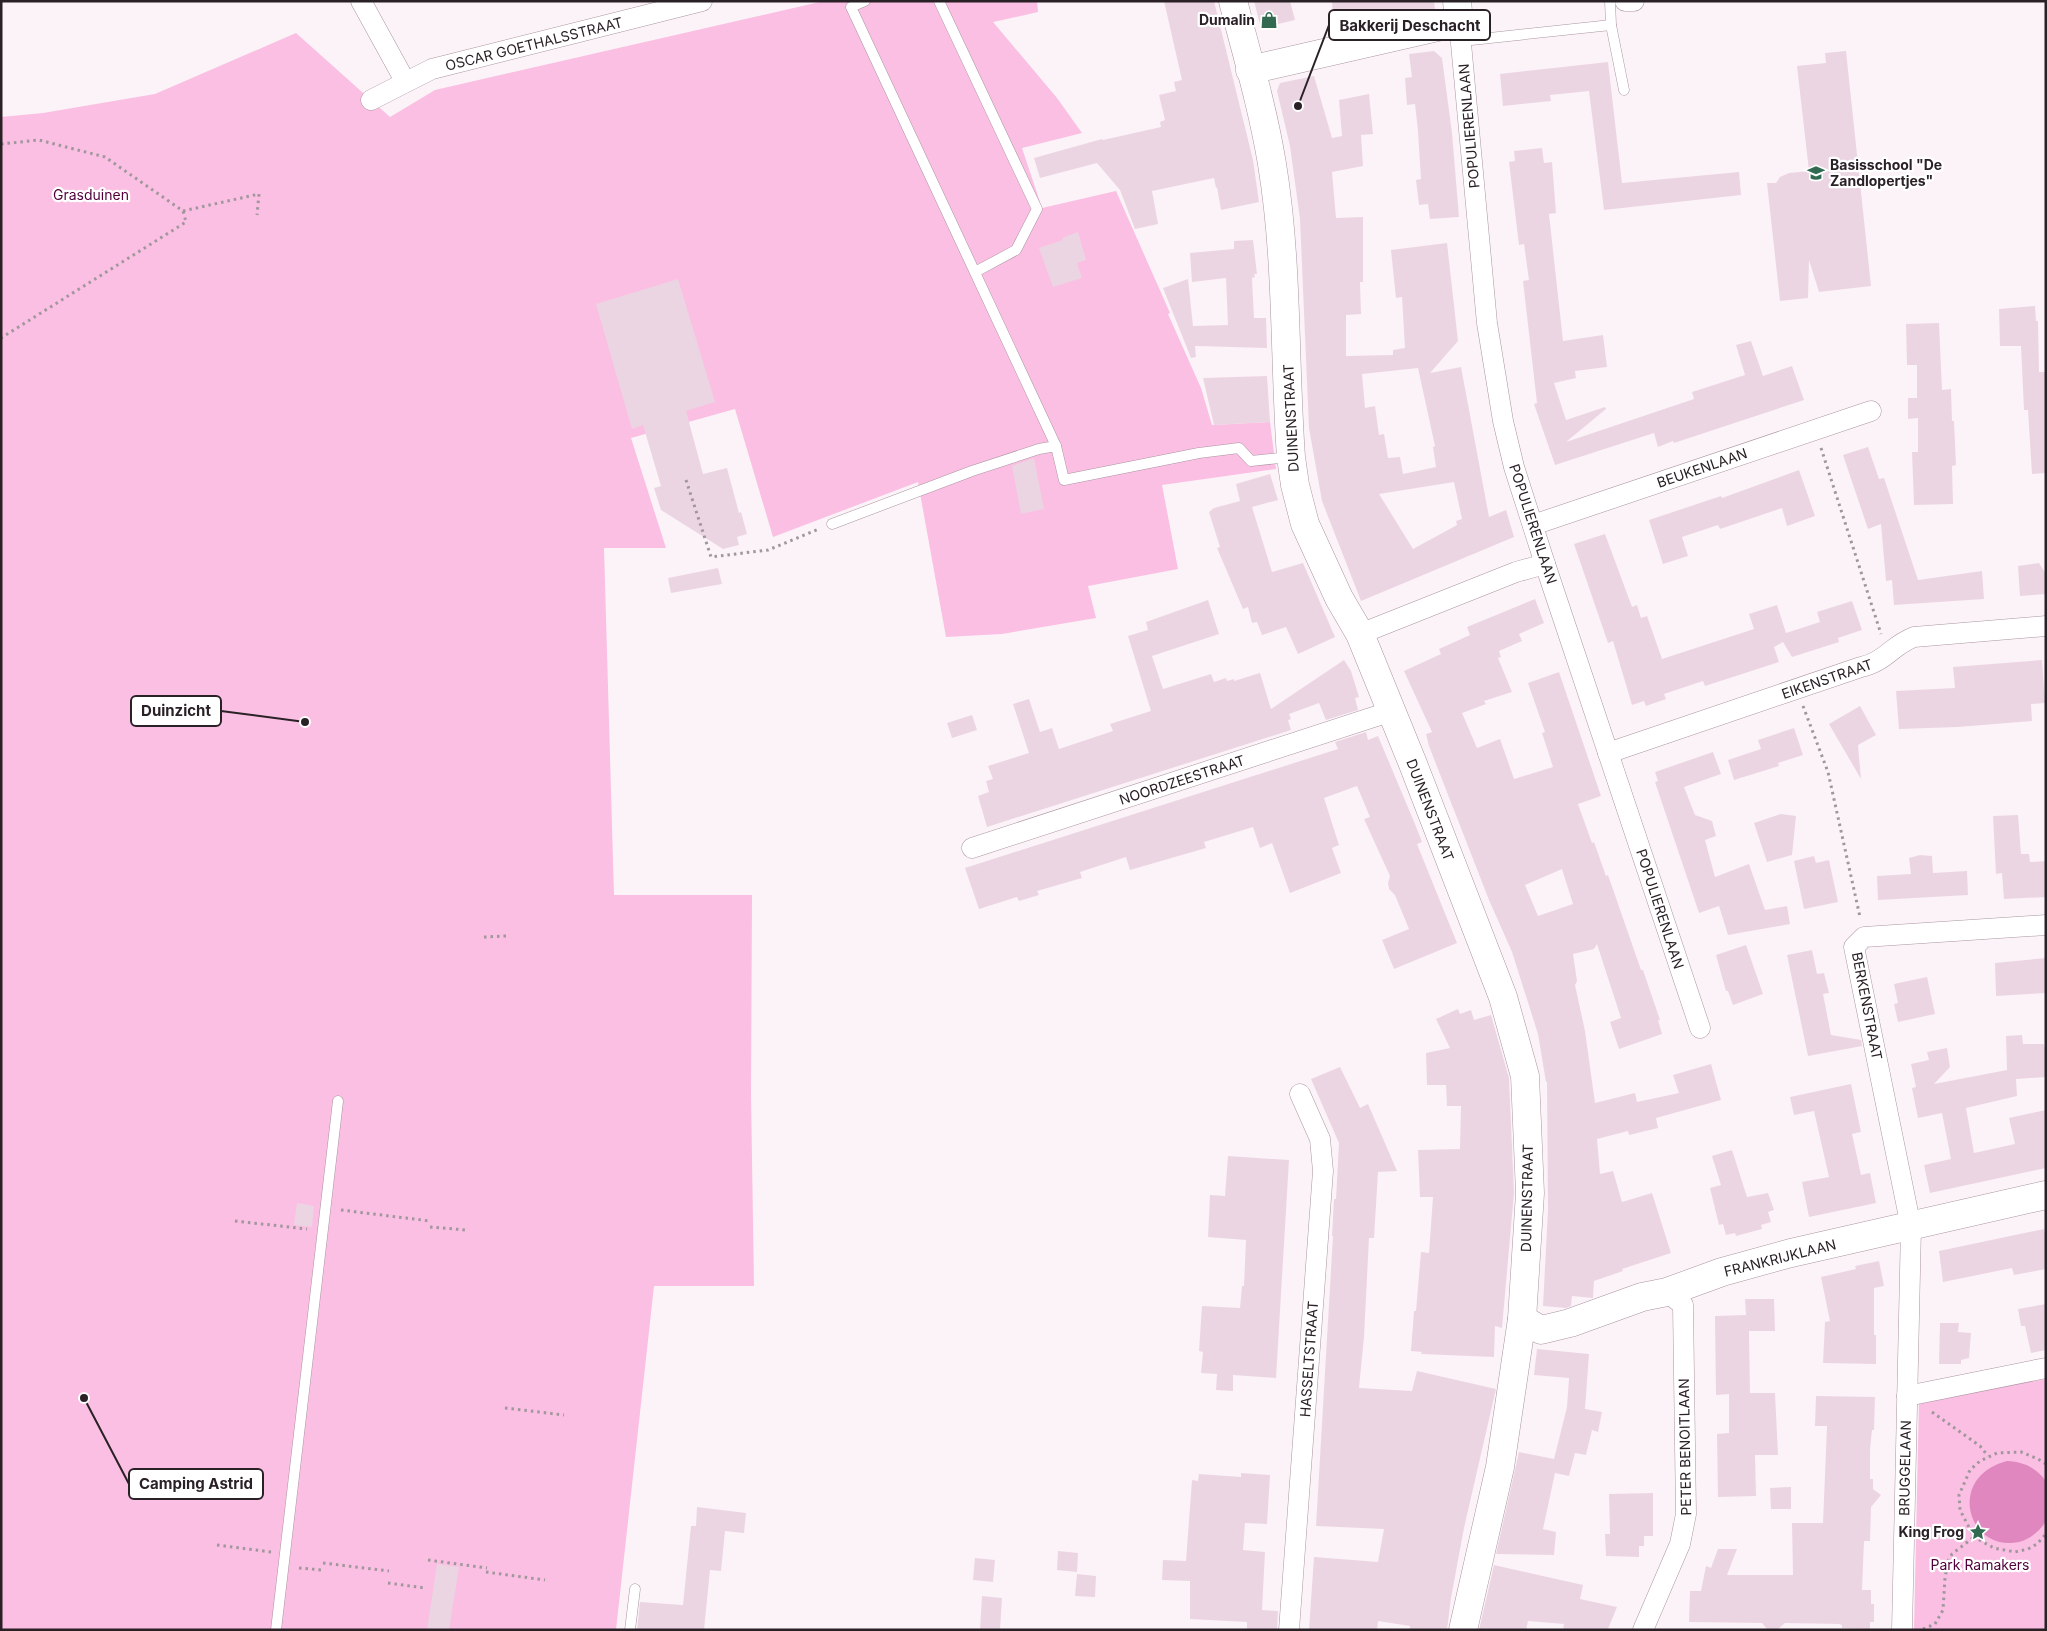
<svg xmlns="http://www.w3.org/2000/svg" width="2047" height="1631" font-family="Inter,sans-serif">
	<style>
		.green { fill: #fabfe2 }
		.water { fill: #df87be }
		.building { fill: #ecd5e2; fill-rule: evenodd }
		.lines { fill: none; stroke-linecap: round; stroke-linejoin: round }
		.lane-casing { stroke: #ab95a1; stroke-width: 11 }
		.street-casing { stroke: #ab95a1; stroke-width: 21 }
		.secondary-casing { stroke: #ab95a1; stroke-width: 29 }
		.path { stroke: #a0979c; stroke-width: 3; stroke-dasharray: 2.5 4; stroke-linecap: butt }
		.lane { stroke: #fff; stroke-width: 10 }
		.street { stroke: #fff; stroke-width: 20 }
		.secondary { stroke: #fff; stroke-width: 28 }
		.labels { text-anchor: middle; stroke-width: 4.5; stroke-linejoin: round; paint-order: stroke }
		.poi-label { font-size: 14px; font-weight: bold; fill: #2a2126; stroke: #fff; text-anchor: end }
		.street-label { font-size: 14px; fill: #2a2126; stroke: #fff }
		.park-label { font-size: 14px; fill: #52003c; stroke: #fff }
		.leader { fill: none; stroke: #2a2126; stroke-width: 2 }
		.callout-dot { fill: #2a2126; stroke: #fff; stroke-width: 2 }
		.callout { fill: #fff; stroke: #2a2126; stroke-width: 2 }
		.callout-label { font-size: 15px; text-anchor: middle; font-weight: bold; fill: #2a2126 }
	</style>
	<rect width="100%" height="100%" fill="#fcf3f8"/>
	<g class="green">
		<polygon points="824,1 1037,1 1038,12 993,22 1057,98 1082,133 1022,148 1042,208 1116,191 1170,313 1168,314 1201,388 1212,425 1270,422 1276,469 1162,485 1178,569 1088,586 1096,618 1002,634 946,637 918,482 773,537 735,409 631,438 666,548 604,548 614,895 752,895 751,1095 754,1286 654,1286 616,1630 1,1630 1,117 43,113 155,94 296,33 390,117 435,90"/>
		<polygon points="2046,1379 2046,1630 1914,1630 1919,1401"/>
	</g>
	<path class="water" d="M2007 1461C2024 1462 2035 1467 2046 1481V1521C2040 1531 2030 1539 2019 1542 1968 1553 1945 1477 2007 1461Z"/>
	<g class="building">
		<polygon points="1164,1 1214,1 1253,160 1259,202 1221,210 1217,187 1216,188 1214,178 1152,191 1158,224 1135,229 1120,190 1097,163 1040,178 1034,158 1102,139 1103,140 1161,127 1160,122 1165,120 1159,95 1176,91 1174,82 1182,80"/>
		<polygon points="1254,1 1290,1 1295,20 1261,28"/>
		<polygon points="1332,1 1434,1 1435,9 1334,32"/>
		<polygon points="1434,51 1442,58 1452,133 1459,217 1430,219 1428,204 1419,205 1416,180 1421,179 1418,131 1415,104 1407,105 1405,78 1412,77 1409,54"/>
		<polygon points="1846,51 1871,286 1819,292 1809,260 1808,298 1780,301 1767,183 1776,183 1780,177 1789,173 1809,171 1797,66 1826,63 1825,53"/>
		<polygon points="1608,62 1622,183 1739,172 1741,195 1604,210 1589,91 1550,95 1551,101 1503,106 1500,74"/>
		<path d="M1314 76 1332 138 1342 136 1339 100 1369 94 1373 134 1361 135 1363 166 1332 172 1336 218 1363 217V282H1360L1361 314 1346 315V356L1393 355V350L1405 348 1402 297 1396 298 1391 250 1447 243 1458 341 1430 373 1461 367 1489 517 1506 510 1514 537 1361 601 1322 501 1309 428 1300 219 1290 146 1277 91 1280 83ZM1418 368 1435 446 1433 447 1436 467 1403 474 1400 457 1388 458 1384 434 1379 435 1375 406 1365 408 1362 374ZM1454 482 1462 519 1456 521 1457 525 1413 549 1379 494Z"/>
		<polygon points="1542,148 1544,163 1552,162 1556,213 1549,214 1563,341 1603,335 1607,367 1575,371 1576,378 1554,383 1566,420 1605,407 1606,409 1566,442 1694,399 1692,392 1745,375 1736,345 1751,341 1763,376 1792,366 1804,400 1674,443 1673,441 1658,447 1654,433 1555,465 1534,404 1537,403 1523,281 1529,280 1524,244 1519,245 1509,162 1515,161 1514,151"/>
		<polygon points="1078,232 1086,260 1077,263 1082,278 1053,287 1039,248 1063,240 1062,238"/>
		<polygon points="1253,240 1257,274 1254,274 1255,277 1252,278 1254,318 1266,318 1267,348 1195,346 1196,357 1191,358 1163,288 1188,279 1193,326 1228,325 1226,278 1192,282 1190,253 1234,249 1234,241"/>
		<polygon points="678,279 715,402 686,411 703,474 727,468 739,513 741,512 747,534 737,537 739,545 723,549 661,510 654,488 661,486 643,425 632,429 596,304"/>
		<polygon points="2035,306 2036,321 2038,321 2039,372 2046,372 2046,473 2032,474 2028,410 2024,410 2021,346 2000,346 1999,309"/>
		<polygon points="1939,323 1942,390 1951,389 1952,421 1954,421 1956,465 1952,466 1953,504 1914,505 1912,452 1918,452 1918,418 1908,419 1908,398 1917,398 1917,365 1907,365 1906,324"/>
		<polygon points="1267,376 1270,422 1214,425 1203,378"/>
		<polygon points="1868,447 1879,479 1884,478 1918,580 1982,571 1984,599 1894,605 1892,580 1886,581 1881,524 1868,529 1843,455"/>
		<polygon points="1034,458 1044,509 1021,514 1012,466"/>
		<polygon points="1799,470 1815,516 1787,526 1782,508 1720,529 1718,525 1682,537 1688,556 1663,564 1649,520 1721,496 1722,498"/>
		<polygon points="1270,474 1278,500 1252,507 1272,572 1303,563 1335,637 1298,654 1286,627 1262,635 1257,622 1252,623 1248,607 1243,609 1217,548 1220,547 1209,512 1214,508 1240,501 1236,484"/>
		<polygon points="1605,534 1632,607 1637,605 1641,618 1647,616 1662,659 1754,629 1749,614 1777,605 1786,633 1820,622 1817,612 1852,601 1862,630 1838,638 1839,642 1792,657 1783,642 1774,647 1779,662 1705,686 1703,681 1664,694 1666,699 1646,706 1644,701 1632,705 1613,641 1608,643 1574,544"/>
		<polygon points="2039,563 2046,574 2046,594 2020,596 2018,566"/>
		<polygon points="718,568 722,584 671,593 668,578"/>
		<path d="M1535 599 1544 623 1519 634 1522 641 1499 651 1501 657 1498 658 1512 692 1484 701 1486 704 1462 713 1477 748 1500 739 1514 779 1553 767 1542 733 1545 732 1528 683 1559 672 1601 796 1578 804 1592 843 1594 842 1606 876 1608 875 1641 970H1643L1660 1020H1658L1662 1034 1619 1049 1610 1022 1621 1018 1597 944 1594 949 1573 954 1577 981 1575 985 1585 1031 1595 1103 1635 1093 1637 1102 1679 1093 1673 1075 1711 1064 1721 1100 1656 1118 1658 1128 1629 1135 1628 1131 1597 1139 1600 1174 1613 1171 1622 1202 1652 1193 1671 1253 1622 1269 1623 1271 1594 1281 1593 1298 1572 1296 1571 1306 1566 1308 1543 1306 1548 1210 1547 1082H1546L1538 1034 1512 952 1489 900 1429 746 1426 734 1432 732 1404 671 1441 654 1439 649 1470 635 1467 627ZM1562 869 1573 904 1538 916 1525 885Z"/>
		<polygon points="1208,600 1219,634 1152,656 1163,689 1211,674 1214,682 1226,678 1227,681 1234,679 1234,681 1260,673 1271,709 1344,660 1351,671 1359,697 1355,698 1358,710 1326,720 1319,703 1289,714 1291,719 1288,720 1291,730 987,827 978,796 989,792 986,781 993,779 988,766 1029,753 1013,704 1029,699 1040,732 1052,728 1059,749 1113,731 1110,724 1151,711 1128,636 1148,630 1146,622"/>
		<polygon points="2042,660 2045,703 2031,704 2032,721 1958,727 1899,729 1896,691 1955,688 1953,667"/>
		<polygon points="1860,706 1876,735 1858,745 1861,779 1829,724"/>
		<polygon points="972,715 977,730 952,738 947,723"/>
		<polygon points="1794,728 1803,755 1778,763 1779,766 1734,780 1728,760 1761,749 1758,740"/>
		<polygon points="1366,732 1368,740 1378,736 1415,824 1422,842 1417,844 1457,943 1394,969 1382,940 1409,929 1395,895 1389,889 1388,883 1390,876 1364,819 1370,817 1357,786 1324,798 1339,845 1332,848 1341,873 1290,893 1272,843 1260,848 1253,827 1204,842 1206,848 1130,870 1126,857 1080,872 1082,878 1037,891 1039,895 1019,901 1017,897 979,909 965,868 1338,749 1335,742"/>
		<polygon points="1713,752 1721,774 1684,787 1695,815 1712,821 1716,836 1705,840 1715,877 1749,864 1765,910 1787,906 1790,924 1728,935 1719,906 1699,913 1655,782 1658,781 1655,772"/>
		<polygon points="1781,814 1796,816 1792,855 1767,862 1754,823"/>
		<polygon points="2018,815 2021,854 2029,854 2030,862 2046,861 2046,897 2004,899 2002,873 1996,874 1993,816"/>
		<polygon points="1920,855 1932,856 1933,873 1967,871 1968,895 1878,900 1877,876 1911,874 1909,858"/>
		<polygon points="1814,856 1816,863 1829,860 1838,902 1804,909 1794,861"/>
		<polygon points="1746,945 1763,994 1733,1005 1728,991 1726,991 1716,955"/>
		<polygon points="1812,950 1817,974 1824,973 1829,993 1823,994 1831,1035 1861,1040 1862,1046 1808,1056 1787,955"/>
		<polygon points="2046,958 2046,993 1996,996 1995,963"/>
		<polygon points="1927,977 1935,1014 1898,1022 1894,1004 1898,1003 1894,984"/>
		<polygon points="1458,1009 1460,1014 1471,1010 1474,1020 1491,1015 1509,1078 1514,1193 1502,1328 1495,1326 1494,1357 1421,1354 1422,1352 1411,1351 1414,1311 1416,1311 1421,1252 1429,1253 1433,1197 1420,1197 1418,1150 1460,1149 1461,1106 1447,1106 1446,1085 1427,1085 1426,1053 1450,1048 1436,1019"/>
		<polygon points="2022,1035 2023,1044 2044,1044 2044,1047 2046,1047 2046,1077 2016,1079 2017,1096 1966,1108 1974,1153 2015,1144 2009,1118 2046,1110 2046,1168 1930,1193 1924,1165 1951,1159 1942,1113 1918,1118 1912,1088 1916,1087 1911,1064 1929,1060 1927,1052 1947,1048 1950,1067 1934,1084 2007,1070 2006,1036"/>
		<polygon points="1340,1067 1360,1108 1368,1104 1397,1171 1378,1172 1374,1238 1369,1238 1364,1337 1359,1388 1412,1391 1417,1371 1496,1389 1464,1528 1451,1598 1447,1630 1410,1630 1410,1626 1378,1621 1377,1630 1309,1630 1314,1557 1378,1562 1384,1529 1316,1526 1333,1236 1332,1236 1334,1199 1336,1199 1339,1143 1311,1079"/>
		<polygon points="1851,1084 1861,1132 1852,1134 1861,1175 1870,1173 1876,1203 1809,1217 1802,1182 1829,1177 1814,1111 1794,1115 1790,1097"/>
		<polygon points="1732,1150 1747,1197 1768,1193 1774,1210 1768,1212 1771,1222 1761,1225 1762,1229 1736,1236 1735,1233 1726,1235 1723,1224 1719,1225 1710,1188 1721,1185 1712,1156"/>
		<polygon points="1228,1156 1289,1160 1276,1378 1233,1375 1233,1391 1216,1390 1217,1374 1201,1373 1203,1352 1199,1351 1202,1306 1240,1308 1242,1286 1244,1286 1246,1240 1208,1237 1210,1195 1225,1196"/>
		<polygon points="297,1203 314,1206 312,1227 294,1225"/>
		<polygon points="2044,1229 2046,1239 2046,1269 2014,1275 2012,1268 1943,1282 1939,1251"/>
		<polygon points="1879,1261 1884,1286 1874,1288 1874,1335 1876,1335 1876,1364 1823,1363 1825,1322 1830,1321 1821,1277 1856,1269 1855,1266"/>
		<polygon points="1745,1299 1774,1299 1775,1331 1749,1331 1750,1393 1775,1393 1778,1455 1755,1455 1756,1496 1718,1497 1717,1434 1729,1433 1729,1394 1716,1395 1715,1316 1746,1315"/>
		<polygon points="2046,1304 2046,1350 2031,1353 2025,1326 2021,1326 2018,1309"/>
		<polygon points="1940,1323 1959,1323 1958,1332 1971,1333 1969,1358 1961,1360 1961,1364 1939,1364"/>
		<polygon points="1537,1349 1589,1354 1585,1409 1602,1412 1598,1432 1592,1430 1586,1455 1575,1453 1569,1476 1555,1473 1543,1529 1556,1532 1554,1555 1496,1554 1519,1452 1554,1459 1567,1407 1569,1378 1534,1375"/>
		<polygon points="1816,1396 1875,1397 1874,1430 1872,1430 1870,1449 1870,1479 1873,1479 1873,1489 1881,1495 1871,1507 1870,1541 1864,1541 1862,1590 1871,1590 1871,1604 1874,1604 1874,1622 1870,1622 1870,1629 1842,1628 1842,1625 1839,1624 1785,1623 1777,1630 1767,1629 1762,1623 1689,1622 1690,1591 1701,1591 1706,1566 1711,1568 1718,1549 1737,1549 1727,1575 1793,1575 1792,1523 1823,1523 1827,1426 1815,1426"/>
		<polygon points="1241,1473 1270,1475 1267,1524 1245,1523 1243,1550 1265,1552 1262,1610 1278,1611 1277,1630 1247,1630 1247,1622 1190,1619 1190,1581 1162,1580 1163,1560 1186,1561 1192,1480 1198,1481 1199,1474 1241,1477"/>
		<polygon points="1791,1487 1791,1509 1771,1509 1770,1488"/>
		<polygon points="1653,1493 1653,1536 1644,1536 1644,1546 1639,1546 1639,1557 1606,1556 1605,1534 1610,1534 1609,1494"/>
		<polygon points="697,1507 746,1513 744,1533 725,1531 721,1571 710,1570 704,1630 637,1630 640,1602 683,1605 691,1526 696,1526"/>
		<polygon points="1058,1551 1078,1553 1077,1572 1057,1570"/>
		<polygon points="975,1558 995,1560 993,1582 973,1580"/>
		<polygon points="437,1564 459,1567 449,1630 427,1630"/>
		<polygon points="1494,1565 1583,1585 1580,1599 1617,1607 1608,1629 1563,1630 1564,1624 1528,1621 1526,1630 1479,1630"/>
		<polygon points="1077,1574 1096,1576 1095,1597 1075,1596"/>
		<polygon points="982,1596 1002,1598 1000,1630 980,1630"/>
	</g>
	<g class="lines">
		<g class="lane-casing">
			<g id="lane">
				<polyline points="865,1 851,7 1056,446"/>
				<polyline points="939,1 1037,209 1016,250 975,272"/>
				<polyline points="1610,1 1611,25 1624,90"/>
				<polyline points="1462,41 1611,25"/>
				<polyline points="832,524 972,471 1039,449 1056,446 1064,480 1199,453 1239,448 1251,461 1290,457"/>
				<polyline points="276,1630 338,1101"/>
				<polyline points="630,1630 635,1589"/>
			</g>
		</g>
		<g class="street-casing">
			<g id="street">
				<polyline points="361,1 405,81"/>
				<polyline points="1625,1 1634,1"/>
				<polyline points="1459,22 1487,323 1503,421 1514,467 1545,564 1700,1028"/>
				<polyline points="371,100 432,69 702,1"/>
				<polyline points="1533,525 1871,411"/>
				<polyline points="1360,634 1516,572 1545,564"/>
				<path d="M1608 753 1861 667C1885 662 1891 646 1914 637L2046 626"/>
				<polyline points="972,848 1392,711"/>
				<polyline points="1907,1396 2046,1368"/>
				<polyline points="1289,1630 1323,1171 1320,1139 1300,1094"/>
				<polyline points="1643,1630 1680,1544 1686,1514 1683,1305 1667,1292"/>
				<polyline points="1902,1630 1911,1227 1854,947 1864,937 2046,925"/>
			</g>
		</g>
		<g class="secondary-casing">
			<g id="secondary">
				<path d="M1233 1C1247 55 1263 109 1272 164 1288 261 1284 359 1291 457L1295 485 1305 524 1339 598 1360 634 1413 764 1503 997 1525 1076 1530 1193 1522 1319 1500 1467 1463 1630"/>
				<polyline points="1250,70 1459,22 1457,1"/>
				<polyline points="1522,1319 1541,1330 1570,1323 1642,1297 1667,1292 1722,1272 1791,1253 2046,1195"/>
			</g>
		</g>
		<g class="path">
			<polyline points="1,144 39,140 105,157 183,211 186,222 1,338"/>
			<polyline points="183,211 259,194 257,215"/>
			<polyline points="1821,448 1881,634"/>
			<polyline points="686,480 711,557 768,550 819,529"/>
			<polyline points="1803,706 1828,772 1860,917"/>
			<polyline points="484,937 506,936"/>
			<polyline points="341,1210 430,1221"/>
			<polyline points="235,1221 307,1229"/>
			<polyline points="430,1227 466,1230"/>
			<polyline points="505,1408 564,1415"/>
			<polyline points="1932,1412 1980,1446 1988,1456"/>
			<polyline points="2046,1464 2038,1459 2021,1452 1997,1453 1980,1461 1970,1470 1959,1495 1960,1510 1974,1537 1994,1548 2015,1552 2028,1549 2037,1544 2046,1534"/>
			<polyline points="217,1545 271,1552"/>
			<polyline points="428,1560 487,1568"/>
			<polyline points="323,1563 389,1571"/>
			<polyline points="299,1568 322,1570"/>
			<polyline points="486,1572 545,1580"/>
			<polyline points="388,1583 425,1588"/>
			<polyline points="1923,1629 1935,1624 1943,1610 1945,1578 1948,1561 1952,1554 1974,1537"/>
		</g>
		<use href="#lane" class="lane"/>
		<use href="#street" class="street"/>
		<use href="#secondary" class="secondary"/>
	</g>
	<defs>
		<g id="shop-bare" transform="scale(1.35)"><path d="M-5-2.5h2.3a2.7 3.5 0 0 1 5.4 0H5L5.5 6h-11ZM-1.5-2.5h3a1.5 2.3 0 0 0-3 0Z" fill="#326a51" stroke="#fff" stroke-width="2.5" paint-order="stroke"/></g>
		<g id="school-bare" transform="scale(1.35)"><path d="M0-5L7-2L0 1L-7-2ZM-4 1L0 2.5L4 1V4Q0 6-4 4Z" fill="#326a51" stroke="#fff" stroke-width="2.5" paint-order="stroke"/></g>
		<g id="sight-bare" transform="scale(1.35)"><path d="M0-6L1.8-2.2L6-1.7L2.9 1.2L3.7 5.4L0 3.3L-3.7 5.4L-2.9 1.2L-6-1.7L-1.8-2.2Z" fill="#326a51" stroke="#fff" stroke-width="2.5" paint-order="stroke"/></g>
	</defs>
	<g fill-rule="evenodd">
		<use href="#shop-bare" x="1269" y="20"/>
		<use href="#school-bare" x="1816" y="173"/>
		<use href="#sight-bare" x="1978" y="1532"/>
	</g>
	<g class="labels">
		<g class="poi-label">
			<text x="1255" y="25">Dumalin</text>
			<text x="1830" y="170" text-anchor="start">Basisschool "De<tspan x="1830" dy="16">Zandlopertjes"</tspan></text>
			<text x="1964" y="1537">King Frog</text>
		</g>
		<g class="street-label">
			<text transform="translate(534 44) rotate(-14)" y="5">OSCAR GOETHALSSTRAAT</text>
			<text transform="translate(1469 126) rotate(-95)" y="5">POPULIERENLAAN</text>
			<text transform="translate(1291 418) rotate(-93)" y="5">DUINENSTRAAT</text>
			<text transform="translate(1702 468) rotate(-19)" y="5">BEUKENLAAN</text>
			<text transform="translate(1533 524) rotate(72)" y="5">POPULIERENLAAN</text>
			<text transform="translate(1827 679) rotate(-19)" y="5">EIKENSTRAAT</text>
			<text transform="translate(1182 780) rotate(-18)" y="5">NOORDZEESTRAAT</text>
			<text transform="translate(1430 810) rotate(69)" y="5">DUINENSTRAAT</text>
			<text transform="translate(1660 909) rotate(72)" y="5">POPULIERENLAAN</text>
			<text transform="translate(1867 1006) rotate(79)" y="5">BERKENSTRAAT</text>
			<text transform="translate(1527 1198) rotate(-89)" y="5">DUINENSTRAAT</text>
			<text transform="translate(1780 1258) rotate(-14)" y="5">FRANKRIJKLAAN</text>
			<text transform="translate(1309 1359) rotate(-86)" y="5">HASSELTSTRAAT</text>
			<text transform="translate(1685 1447) rotate(-91)" y="5">PETER BENOITLAAN</text>
			<text transform="translate(1905 1468) rotate(-89)" y="5">BRUGGELAAN</text>
		</g>
		<g class="park-label">
			<text x="91" y="200">Grasduinen</text>
			<text x="1980" y="1570">Park Ramakers</text>
		</g>
	</g>
	<path class="leader" d="M1298 106L1329 25M305 722L221 711M84 1398L129 1484"/>
	<g class="callout-dot">
		<circle cx="1298" cy="106" r="5"/>
		<circle cx="305" cy="722" r="5"/>
		<circle cx="84" cy="1398" r="5"/>
	</g>
	<g class="callout">
		<rect x="1329" y="10" width="161" height="30" rx="5"/>
		<rect x="131" y="696" width="90" height="30" rx="5"/>
		<rect x="129" y="1469" width="134" height="30" rx="5"/>
	</g>
	<g class="callout-label">
		<text x="1410" y="31">Bakkerij Deschacht</text>
		<text x="176" y="716">Duinzicht</text>
		<text x="196" y="1489">Camping Astrid</text>
	</g>
	<rect width="2047" height="1631" fill="none" stroke="#2a2126" stroke-width="5"/>
</svg>
